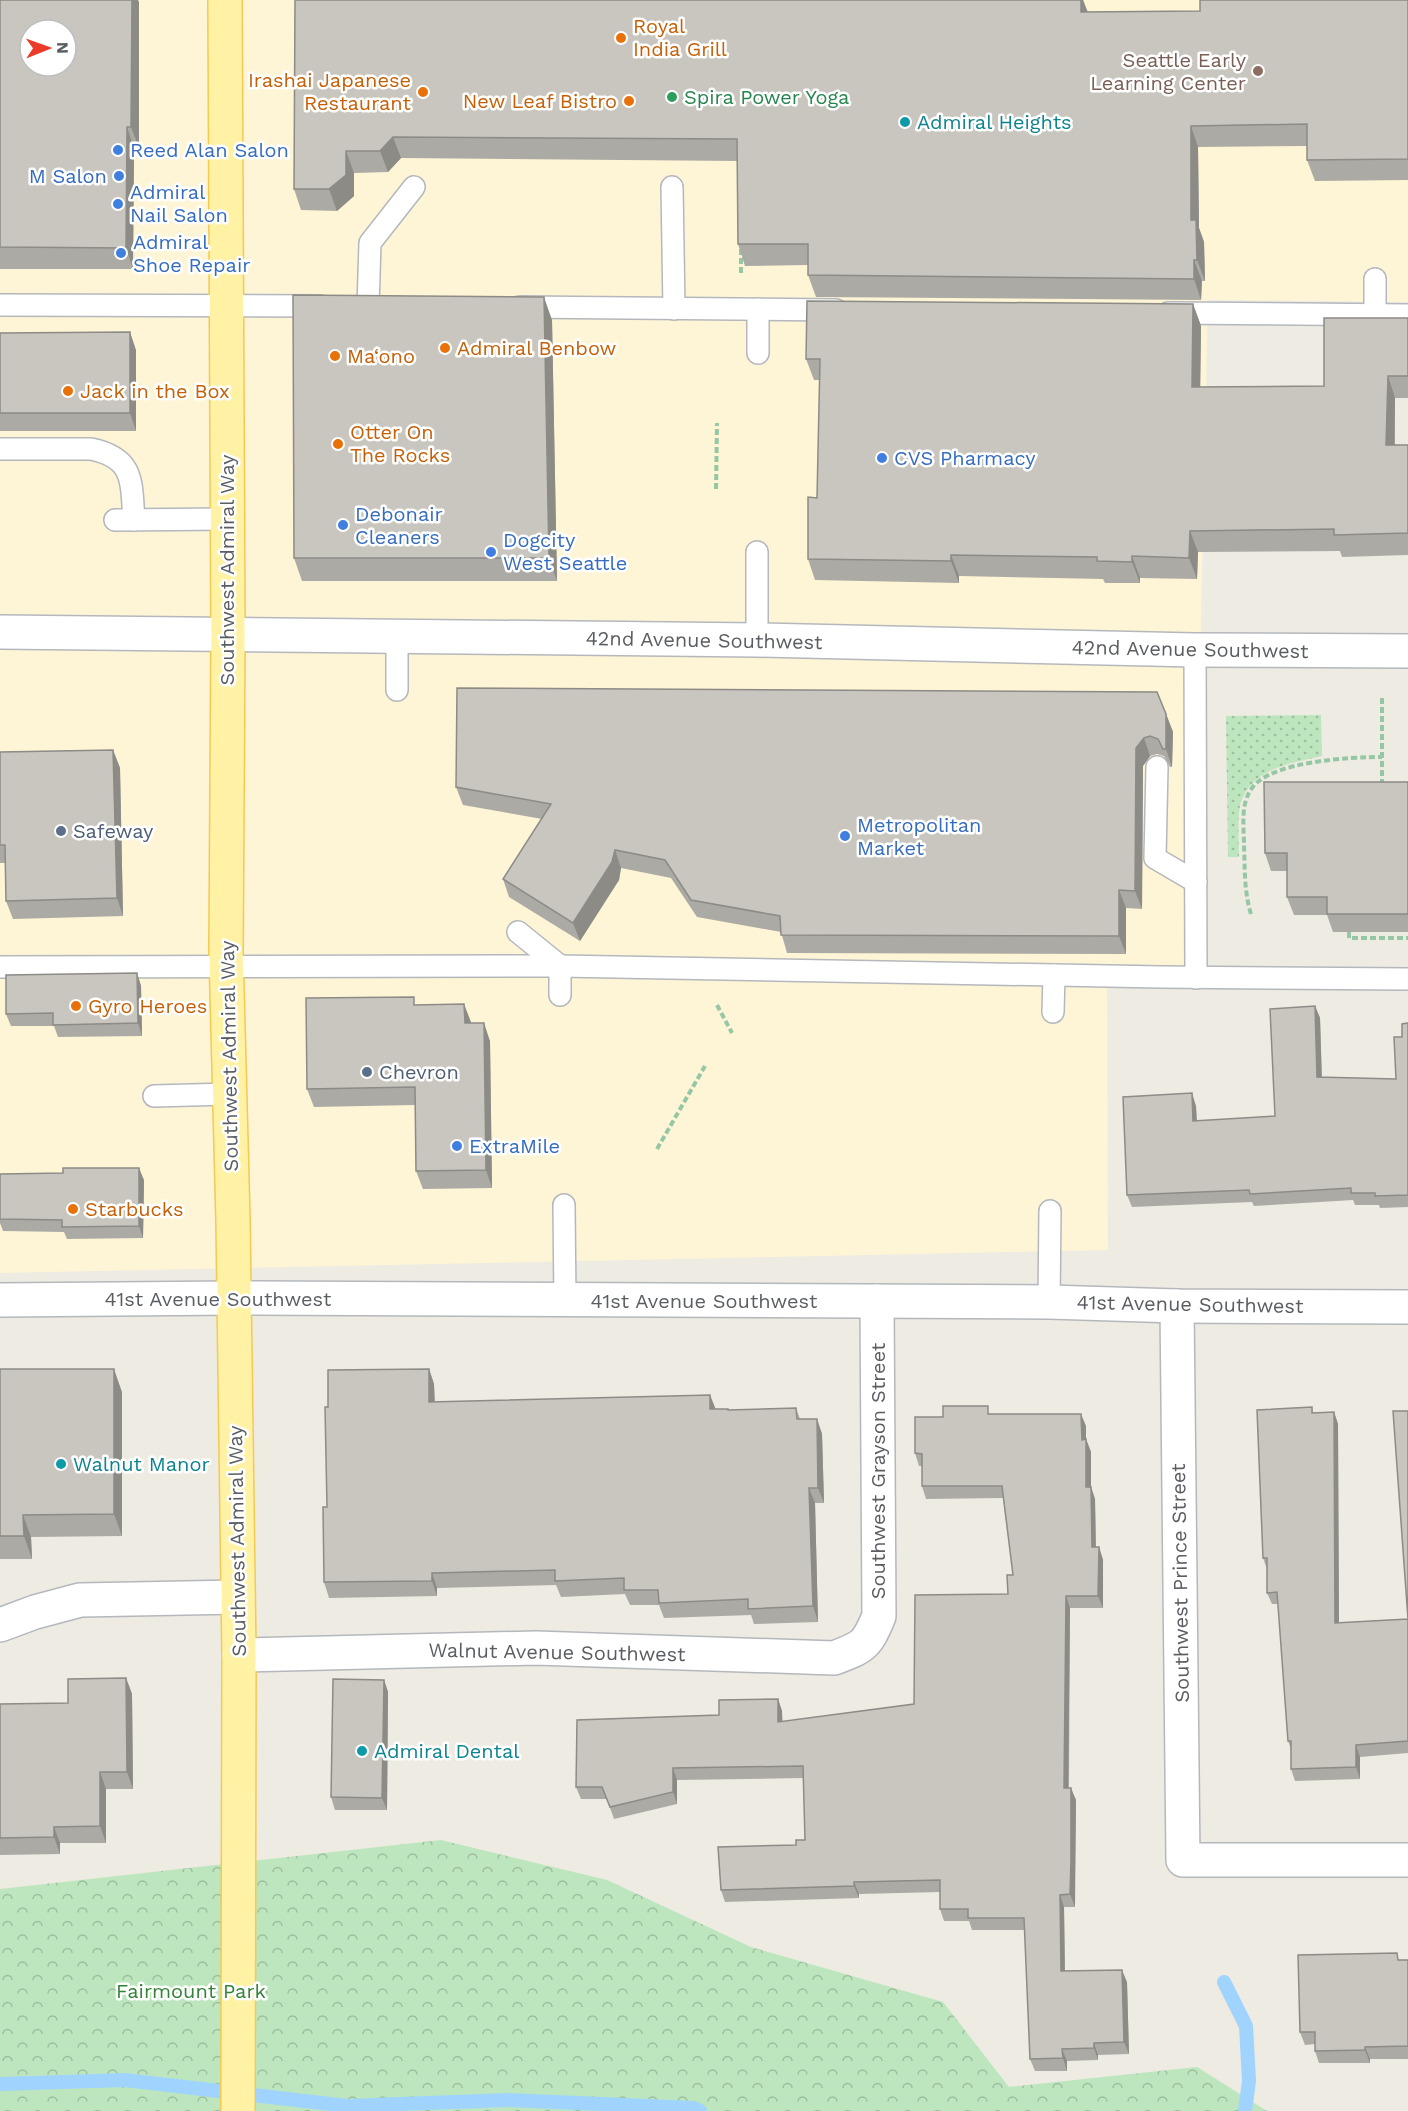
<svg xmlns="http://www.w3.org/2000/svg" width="1408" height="2111" font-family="'Work Sans',sans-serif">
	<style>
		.commercial { fill: #fef5d6; fill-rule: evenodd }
		.grass { fill: url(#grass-dots) }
		.forest { fill: url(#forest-crowns) }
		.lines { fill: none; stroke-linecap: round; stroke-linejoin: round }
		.stream { stroke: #a0d4ff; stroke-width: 14 }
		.lane-casing { stroke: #b4b8bd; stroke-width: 24 }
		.street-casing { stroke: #b4b8bd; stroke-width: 36 }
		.primary-casing { stroke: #f4c954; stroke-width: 36 }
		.path { stroke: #96c7a4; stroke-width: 4; stroke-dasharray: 6 3; stroke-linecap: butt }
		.lane { stroke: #fff; stroke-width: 21 }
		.street { stroke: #fff; stroke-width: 33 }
		.primary { stroke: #fff2a5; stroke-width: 33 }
		.wall { fill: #acaaa4 }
		.shaded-wall { fill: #8c8b86 }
		.building { fill: #c8c6bf; stroke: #8c8b86; stroke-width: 1.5; fill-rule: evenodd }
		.food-dot { fill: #e8710a; stroke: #fff; stroke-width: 2 }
		.education-dot { fill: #8d6e63; stroke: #fff; stroke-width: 2 }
		.leisure-dot { fill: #2e9e5b; stroke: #fff; stroke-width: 2 }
		.culture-dot { fill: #0f9aa8; stroke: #fff; stroke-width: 2 }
		.shop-dot { fill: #3f7fe0; stroke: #fff; stroke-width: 2 }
		.service-dot { fill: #5c6f8a; stroke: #fff; stroke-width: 2 }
		.labels { text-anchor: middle; stroke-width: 5; stroke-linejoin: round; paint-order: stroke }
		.food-label { font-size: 20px; fill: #c56008; stroke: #fff; text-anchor: start }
		.education-label { font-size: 20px; fill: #785e54; stroke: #fff; text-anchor: end }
		.leisure-label { font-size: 20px; fill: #27864d; stroke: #fff; text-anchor: start }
		.culture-label { font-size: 20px; fill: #0d838f; stroke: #fff; text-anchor: start }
		.shop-label { font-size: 20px; fill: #366cbe; stroke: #fff; text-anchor: start }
		.street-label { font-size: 20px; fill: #5a5e63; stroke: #fff }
		.service-label { font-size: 20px; fill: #4e5e75; stroke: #fff; text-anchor: start }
		.park-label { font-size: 20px; fill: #328237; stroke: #fff }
	</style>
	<defs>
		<pattern id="grass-dots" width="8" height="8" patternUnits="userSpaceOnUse" patternTransform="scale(1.5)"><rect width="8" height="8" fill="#bde6be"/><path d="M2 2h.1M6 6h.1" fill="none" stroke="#9dbe9e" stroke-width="1.8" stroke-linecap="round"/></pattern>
		<pattern id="forest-crowns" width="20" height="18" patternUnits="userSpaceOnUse" patternTransform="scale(1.5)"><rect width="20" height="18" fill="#bde6be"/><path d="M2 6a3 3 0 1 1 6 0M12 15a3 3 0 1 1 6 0" fill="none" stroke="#9dbe9e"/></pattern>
	</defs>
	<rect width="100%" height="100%" fill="#edebe2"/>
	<path class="commercial" d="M0 0H1408V302L1208 300 1193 985H1107L1108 1250 0 1273ZM30 30H66V66H30Z"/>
	<path class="grass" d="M1321 715 1322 756C1292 763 1253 768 1241 802 1237 812 1239 844 1239 857H1228L1226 716Z"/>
	<polygon class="forest" points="441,1840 607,1880 751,1947 943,2002 1009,2087 1197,2067 1267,2111 0,2111 0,1889"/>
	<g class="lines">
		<g class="stream">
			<polyline points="1224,1982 1246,2026 1249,2081 1245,2111"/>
			<polyline points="0,2084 125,2080 347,2106 508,2100 694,2108 700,2111"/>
		</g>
		<g class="lane-casing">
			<g id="lane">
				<polyline points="672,187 674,309"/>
				<polyline points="0,305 320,306"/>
				<polyline points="368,306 370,243 414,187"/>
				<polyline points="520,307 836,310"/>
				<polyline points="1168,313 1408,315"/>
				<polyline points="1375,315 1375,279"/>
				<polyline points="758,353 758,309"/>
				<path d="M0 449H91C135 458 131 482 134 520"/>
				<polyline points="115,520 227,519"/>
				<polyline points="757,552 757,640"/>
				<polyline points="397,636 397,690"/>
				<polyline points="1195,650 1196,978"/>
				<polyline points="1157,767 1155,858 1196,882"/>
				<polyline points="518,932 560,966 560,995"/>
				<polyline points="0,967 560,966 1161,977 1408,979"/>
				<polyline points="1053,1012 1054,975"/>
				<polyline points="154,1096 229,1094"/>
				<polyline points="564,1205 565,1301"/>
				<polyline points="1049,1302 1050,1211"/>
			</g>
		</g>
		<g class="street-casing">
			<g id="street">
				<polyline points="0,632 757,640 1195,650 1408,651"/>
				<polyline points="0,1300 234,1298 1049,1302 1177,1306 1408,1307"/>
				<polyline points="1177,1306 1183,1860 1408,1860"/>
				<polyline points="0,1625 35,1612 80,1600 238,1597"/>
				<path d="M239 1655 536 1648 834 1658C864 1647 867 1645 879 1616L877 1301"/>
			</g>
		</g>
		<g class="primary-casing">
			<polyline id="primary" points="225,0 228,636 226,952 233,1220 239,1655 238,2111"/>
		</g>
		<g class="path">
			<polyline points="741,249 741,274"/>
			<polyline points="716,489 717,423"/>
			<polyline points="1382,698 1382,784"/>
			<path d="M1251 914C1244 892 1245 869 1244 846 1244 827 1240 804 1252 788 1271 761 1351 757 1382 757"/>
			<polyline points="1349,932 1349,938 1408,938"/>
			<polyline points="717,1005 732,1033"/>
			<polyline points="657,1149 705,1066"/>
		</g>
		<use href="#lane" class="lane"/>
		<use href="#street" class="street"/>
		<use href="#primary" class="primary"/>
	</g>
	<g class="wall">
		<polygon points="0,0 139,2 139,148 134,149 133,269 0,269"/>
		<polygon points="295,0 1083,0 1087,12 1200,11 1408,0 1408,180 1315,181 1307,160 1307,146 1198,147 1199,228 1204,242 1205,281 1202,281 1201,300 816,297 808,275 808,265 745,266 738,244 737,161 401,158 388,172 354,173 354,196 337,211 301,210 294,189"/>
		<polygon points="1193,304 1201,326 1200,387 1324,386 1408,318 1408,398 1395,398 1395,445 1408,445 1408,555 1342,557 1340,551 1198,552 1197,579 1140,578 1140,583 1105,583 1103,579 959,576 959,583 815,580 808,559 817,498 820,380 814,380 806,359"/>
		<polygon points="552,320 557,581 302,581 294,558"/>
		<polygon points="0,333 136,350 136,431 0,431"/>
		<polygon points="1166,714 1173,732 1172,767 1170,767 1164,756 1157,754 1150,756 1143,766 1142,909 1126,908 1126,954 787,953 781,932 697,917 671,878 621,868 619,880 580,941 509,897 503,879 542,819 463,805 456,787"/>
		<polygon points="113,750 120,768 123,916 13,919 6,901 6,863 0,863 0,752"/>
		<polygon points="1408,782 1408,932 1333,932 1327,915 1294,915 1287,897 1287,871 1271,871 1265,853"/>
		<polygon points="137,973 141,986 142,1036 58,1037 54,1026 11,1026 6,1014"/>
		<polygon points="417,1005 471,1022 471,1023 490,1041 492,1188 423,1189 416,1171 415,1105 314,1107 307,1089"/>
		<polygon points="1315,1006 1320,1018 1322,1077 1396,1079 1402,1037 1408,1023 1408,1207 1380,1208 1379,1205 1355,1205 1353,1200 1254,1206 1252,1202 1132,1207 1127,1195 1196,1106 1197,1121 1275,1116"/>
		<polygon points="0,1174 144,1180 143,1238 67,1239 64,1232 3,1231 0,1223"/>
		<polygon points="0,1369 122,1392 122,1536 31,1537 32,1559 0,1559"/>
		<polygon points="429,1369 434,1384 435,1402 710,1395 715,1409 729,1410 796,1408 800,1419 817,1419 822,1434 824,1503 815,1503 818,1622 754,1624 751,1615 664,1618 659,1605 630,1605 625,1594 561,1597 556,1585 437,1588 437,1596 329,1598 324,1582 327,1507 328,1407"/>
		<polygon points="1312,1407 1313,1413 1334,1412 1338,1424 1339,1623 1408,1619 1408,1411 1408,1753 1360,1757 1360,1779 1295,1781 1291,1769 1291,1749 1288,1741 1278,1604 1272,1604 1267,1593 1267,1569 1263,1558"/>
		<polygon points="991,1414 1086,1426 1086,1439 1091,1452 1091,1487 1095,1499 1096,1547 1099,1547 1103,1560 1103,1608 1070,1608 1069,1788 1076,1800 1075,1872 1075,1907 1064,1907 1065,1971 1127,1982 1129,2054 1098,2055 1098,2060 1067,2061 1067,2071 1035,2071 1030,2059 1025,1930 972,1930 969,1921 944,1921 940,1909 940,1892 859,1894 859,1898 725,1902 721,1890 805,1840 804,1778 677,1780 677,1804 614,1819 607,1799 581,1799 576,1787 719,1715 778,1699 782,1711 782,1722 914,1704 1008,1594 1013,1575 1003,1498 926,1499 922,1486 922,1466 919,1466 915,1453 943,1417"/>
		<polygon points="126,1678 132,1694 133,1789 106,1789 106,1843 60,1843 60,1854 0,1855 0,1704 68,1703"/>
		<polygon points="384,1680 388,1692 387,1810 335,1810 331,1797"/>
		<polygon points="1400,1960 1408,1960 1408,2059 1370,2059 1370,2063 1319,2063 1315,2051 1315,2044 1305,2045 1300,2032"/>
	</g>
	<g class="shaded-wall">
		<polygon points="132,0 138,0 139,2 139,148 131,127"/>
		<polygon points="1081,0 1083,0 1089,15 1081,12"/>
		<polygon points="1191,126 1198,147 1199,228 1204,242 1205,281 1197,260 1191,220"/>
		<polygon points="127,127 134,149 133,269 126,248"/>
		<polygon points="393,137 401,158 388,172 380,151"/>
		<polygon points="346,151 354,173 354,196 337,211 329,189"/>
		<polygon points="1194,260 1202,281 1201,300 1194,279"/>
		<polygon points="544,297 552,320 557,581 549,558"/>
		<polygon points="1193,304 1201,326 1200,408 1192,387"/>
		<polygon points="130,332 136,350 136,431 130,413"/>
		<polygon points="1388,376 1395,398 1394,467 1386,445"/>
		<polygon points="1190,531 1198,552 1197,579 1189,558"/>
		<polygon points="951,555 959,576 959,583 951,561"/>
		<polygon points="1132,556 1140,578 1140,583 1132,562"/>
		<polygon points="1166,714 1173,732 1172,767 1166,749"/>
		<polygon points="1144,738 1150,756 1143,766 1142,909 1135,891 1136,748"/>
		<polygon points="113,750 120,768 123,916 117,898"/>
		<polygon points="615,850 621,868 619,880 580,941 573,923"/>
		<polygon points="1119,890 1126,908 1126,954 1119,936"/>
		<polygon points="137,973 141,986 142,1036 138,1023"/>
		<polygon points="464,1004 471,1022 471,1041 465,1023"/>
		<polygon points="1315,1006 1320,1018 1322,1089 1317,1077"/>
		<polygon points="484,1023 490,1041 492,1188 486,1170"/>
		<polygon points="1192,1093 1196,1106 1197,1133 1193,1121"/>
		<polygon points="139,1168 144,1180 143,1238 139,1226"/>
		<polygon points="114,1369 122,1392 122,1536 114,1514"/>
		<polygon points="429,1369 434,1384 435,1417 429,1402"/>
		<polygon points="710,1395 716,1410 710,1409"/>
		<polygon points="1334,1412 1338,1424 1339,1635 1335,1623"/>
		<polygon points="1081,1414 1086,1426 1086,1452 1082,1440"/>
		<polygon points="817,1419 822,1434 824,1503 818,1488"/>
		<polygon points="1086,1439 1091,1452 1091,1499 1086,1487"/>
		<polygon points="1091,1487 1095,1499 1096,1560 1092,1547"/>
		<polygon points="809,1488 815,1503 818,1622 813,1606"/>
		<polygon points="23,1515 31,1537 32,1559 24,1536"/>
		<polygon points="1099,1547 1103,1560 1103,1608 1098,1596"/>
		<polygon points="432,1573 437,1588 437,1596 432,1581"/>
		<polygon points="1066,1596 1070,1608 1068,1801 1064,1788"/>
		<polygon points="126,1678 132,1694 133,1789 127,1772"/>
		<polygon points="384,1680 388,1692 387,1810 382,1798"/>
		<polygon points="778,1699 782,1711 783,1735 778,1722"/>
		<polygon points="1356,1745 1360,1757 1360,1779 1356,1767"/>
		<polygon points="673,1768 677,1780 677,1804 673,1792"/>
		<polygon points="100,1772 106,1789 106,1843 100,1826"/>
		<polygon points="1071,1788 1076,1800 1075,1907 1070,1894"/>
		<polygon points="54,1827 60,1843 60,1854 54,1837"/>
		<polygon points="854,1882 859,1894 859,1898 854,1886"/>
		<polygon points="1060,1895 1064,1907 1065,1984 1061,1971"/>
		<polygon points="1122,1970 1127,1982 1129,2054 1124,2042"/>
		<polygon points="1094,2043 1098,2055 1098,2060 1094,2048"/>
		<polygon points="1365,2047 1370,2059 1370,2063 1365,2050"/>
		<polygon points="1062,2049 1067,2061 1067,2071 1063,2058"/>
	</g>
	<g class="building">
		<path d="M0 0H132L131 127H127L126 248 0 247ZM30 30H66V66H30Z"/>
		<polygon points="295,0 1081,0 1081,12 1200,11 1200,0 1408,0 1408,159 1307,160 1307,124 1191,126 1191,220 1196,220 1197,260 1194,260 1194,279 808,275 808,244 738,244 737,139 393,137 380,151 346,151 346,175 329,189 294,189"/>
		<polygon points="293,295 544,297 549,558 294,558"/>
		<polygon points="807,301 1193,304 1192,387 1324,386 1324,318 1408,318 1408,376 1388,376 1386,445 1408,445 1408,533 1334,535 1334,529 1190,531 1189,558 1132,556 1132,562 1097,561 1097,557 951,555 951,561 808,559 808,497 817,498 820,359 806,359"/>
		<polygon points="130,332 130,413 0,413 0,333"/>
		<polygon points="457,688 1157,692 1166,714 1166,749 1163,749 1158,739 1150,736 1144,738 1136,748 1135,891 1119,890 1119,936 781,935 780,916 691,900 665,860 615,850 612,862 573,923 503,879 551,804 456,787"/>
		<polygon points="113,750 117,898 6,901 5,845 0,845 0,752"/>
		<polygon points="1264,782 1408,782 1408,914 1327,914 1327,897 1287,897 1287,853 1265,853"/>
		<polygon points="137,973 138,1023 53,1025 53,1013 6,1014 6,975"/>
		<polygon points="414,997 414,1005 464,1004 465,1023 484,1023 486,1170 416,1171 415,1087 307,1089 306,998"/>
		<polygon points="1315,1006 1317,1077 1396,1079 1394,1037 1402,1037 1402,1024 1408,1023 1408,1195 1375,1196 1375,1193 1351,1193 1351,1188 1250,1194 1249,1190 1127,1195 1123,1097 1192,1093 1193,1121 1275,1116 1270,1009"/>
		<polygon points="63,1168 139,1168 139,1226 62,1227 62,1220 0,1219 0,1174 63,1173"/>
		<polygon points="0,1369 114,1369 114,1514 23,1515 24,1536 0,1536"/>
		<polygon points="429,1369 429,1402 710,1395 710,1409 728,1409 728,1410 796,1408 797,1419 817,1419 818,1488 809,1488 813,1606 748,1609 748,1599 659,1603 658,1590 624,1590 624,1578 555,1581 555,1570 432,1573 432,1581 324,1582 323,1507 327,1507 325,1407 328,1407 328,1370"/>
		<polygon points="943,1406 988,1406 988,1414 1081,1414 1082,1440 1086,1439 1086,1487 1091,1487 1092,1547 1099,1547 1098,1596 1066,1596 1064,1788 1071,1788 1071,1860 1070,1894 1060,1895 1061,1971 1122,1970 1124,2042 1094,2043 1094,2048 1062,2049 1063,2058 1030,2059 1024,1918 968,1918 968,1909 940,1909 940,1880 854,1882 854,1886 721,1890 718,1847 796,1845 796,1840 805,1840 803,1766 673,1768 673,1792 610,1807 602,1787 576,1787 577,1720 719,1715 719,1700 778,1699 778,1722 914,1704 915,1595 1008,1594 1007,1575 1013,1575 1002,1486 922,1486 922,1454 915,1453 915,1417 943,1417"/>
		<polygon points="1312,1407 1312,1413 1334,1412 1335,1623 1408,1619 1393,1411 1408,1411 1408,1741 1356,1745 1356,1767 1291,1769 1291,1741 1288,1741 1277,1592 1267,1593 1267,1558 1263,1558 1257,1410"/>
		<polygon points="126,1678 127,1772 100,1772 100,1826 54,1827 54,1837 0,1838 0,1704 68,1703 68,1679"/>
		<polygon points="333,1679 384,1680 382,1798 331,1797"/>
		<polygon points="1397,1953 1398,1960 1408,1960 1408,2046 1365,2047 1365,2050 1315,2051 1315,2032 1300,2032 1298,1955"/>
	</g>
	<g class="food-dot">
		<circle cx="621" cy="38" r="6"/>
		<circle cx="423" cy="92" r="6"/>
		<circle cx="629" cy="101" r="6"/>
		<circle cx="445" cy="348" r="6"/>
		<circle cx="335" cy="356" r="6"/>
		<circle cx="68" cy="391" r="6"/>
		<circle cx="338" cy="444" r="6"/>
		<circle cx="76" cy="1006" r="6"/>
		<circle cx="73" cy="1209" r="6"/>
	</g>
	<circle class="education-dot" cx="1258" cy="71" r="6"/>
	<circle class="leisure-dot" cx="672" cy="97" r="6"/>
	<g class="culture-dot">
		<circle cx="905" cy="122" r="6"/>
		<circle cx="61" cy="1464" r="6"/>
		<circle cx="362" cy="1751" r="6"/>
	</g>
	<g class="shop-dot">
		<circle cx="118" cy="150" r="6"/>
		<circle cx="119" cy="176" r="6"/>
		<circle cx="118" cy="204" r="6"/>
		<circle cx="121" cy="253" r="6"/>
		<circle cx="882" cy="458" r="6"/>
		<circle cx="343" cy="525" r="6"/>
		<circle cx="491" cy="552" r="6"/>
		<circle cx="845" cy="836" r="6"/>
		<circle cx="457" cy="1146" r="6"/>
	</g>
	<g class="service-dot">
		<circle cx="61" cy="831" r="6"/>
		<circle cx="367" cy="1072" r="6"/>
	</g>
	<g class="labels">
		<g class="food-label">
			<text x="633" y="33">Royal<tspan x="633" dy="23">India Grill</tspan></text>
			<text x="411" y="87" text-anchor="end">Irashai Japanese<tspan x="411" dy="23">Restaurant</tspan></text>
			<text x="617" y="108" text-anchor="end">New Leaf Bistro</text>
			<text x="457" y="355">Admiral Benbow</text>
			<text x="347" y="363">Ma‘ono</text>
			<text x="80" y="398">Jack in the Box</text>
			<text x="350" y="439">Otter On<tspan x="350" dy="23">The Rocks</tspan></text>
			<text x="88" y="1013">Gyro Heroes</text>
			<text x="85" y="1216">Starbucks</text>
		</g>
		<g class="education-label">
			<text x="1246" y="67">Seattle Early<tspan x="1246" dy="23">Learning Center</tspan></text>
		</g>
		<g class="leisure-label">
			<text x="684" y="104">Spira Power Yoga</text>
		</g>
		<g class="culture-label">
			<text x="917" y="129">Admiral Heights</text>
			<text x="73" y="1471">Walnut Manor</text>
			<text x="374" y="1758">Admiral Dental</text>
		</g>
		<g class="shop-label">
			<text x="130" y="157">Reed Alan Salon</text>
			<text x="107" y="183" text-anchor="end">M Salon</text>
			<text x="130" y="199">Admiral<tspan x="130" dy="23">Nail Salon</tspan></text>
			<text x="133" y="249">Admiral<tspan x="133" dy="23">Shoe Repair</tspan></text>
			<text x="894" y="465">CVS Pharmacy</text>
			<text x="355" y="521">Debonair<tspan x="355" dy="23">Cleaners</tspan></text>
			<text x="503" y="547">Dogcity<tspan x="503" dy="23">West Seattle</tspan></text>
			<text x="857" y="832">Metropolitan<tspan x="857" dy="23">Market</tspan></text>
			<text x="469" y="1153">ExtraMile</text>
		</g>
		<g class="street-label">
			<text transform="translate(227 570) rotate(-90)" y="7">Southwest Admiral Way</text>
			<text transform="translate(704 640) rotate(1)" y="7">42nd Avenue Southwest</text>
			<text transform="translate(1190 649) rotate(1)" y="7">42nd Avenue Southwest</text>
			<text transform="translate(229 1056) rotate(-91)" y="7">Southwest Admiral Way</text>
			<text x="218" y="1306">41st Avenue Southwest</text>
			<text x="704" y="1308">41st Avenue Southwest</text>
			<text transform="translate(1190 1304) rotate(1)" y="7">41st Avenue Southwest</text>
			<text transform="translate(878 1471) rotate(-90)" y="7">Southwest Grayson Street</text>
			<text transform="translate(237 1541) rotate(-91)" y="7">Southwest Admiral Way</text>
			<text transform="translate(1180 1583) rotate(-91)" y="7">Southwest Prince Street</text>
			<text transform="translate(557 1652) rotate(1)" y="7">Walnut Avenue Southwest</text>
		</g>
		<g class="service-label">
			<text x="73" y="838">Safeway</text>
			<text x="379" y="1079">Chevron</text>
		</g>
		<g class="park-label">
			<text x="191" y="1998">Fairmount Park</text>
		</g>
	</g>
	<g transform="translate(48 48) rotate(89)"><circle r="28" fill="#ffffff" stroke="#bdbfc1" stroke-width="1.5"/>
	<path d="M0-4.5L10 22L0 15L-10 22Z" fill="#ec3b29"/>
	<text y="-9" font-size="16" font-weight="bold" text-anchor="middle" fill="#5a5e63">N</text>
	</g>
</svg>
